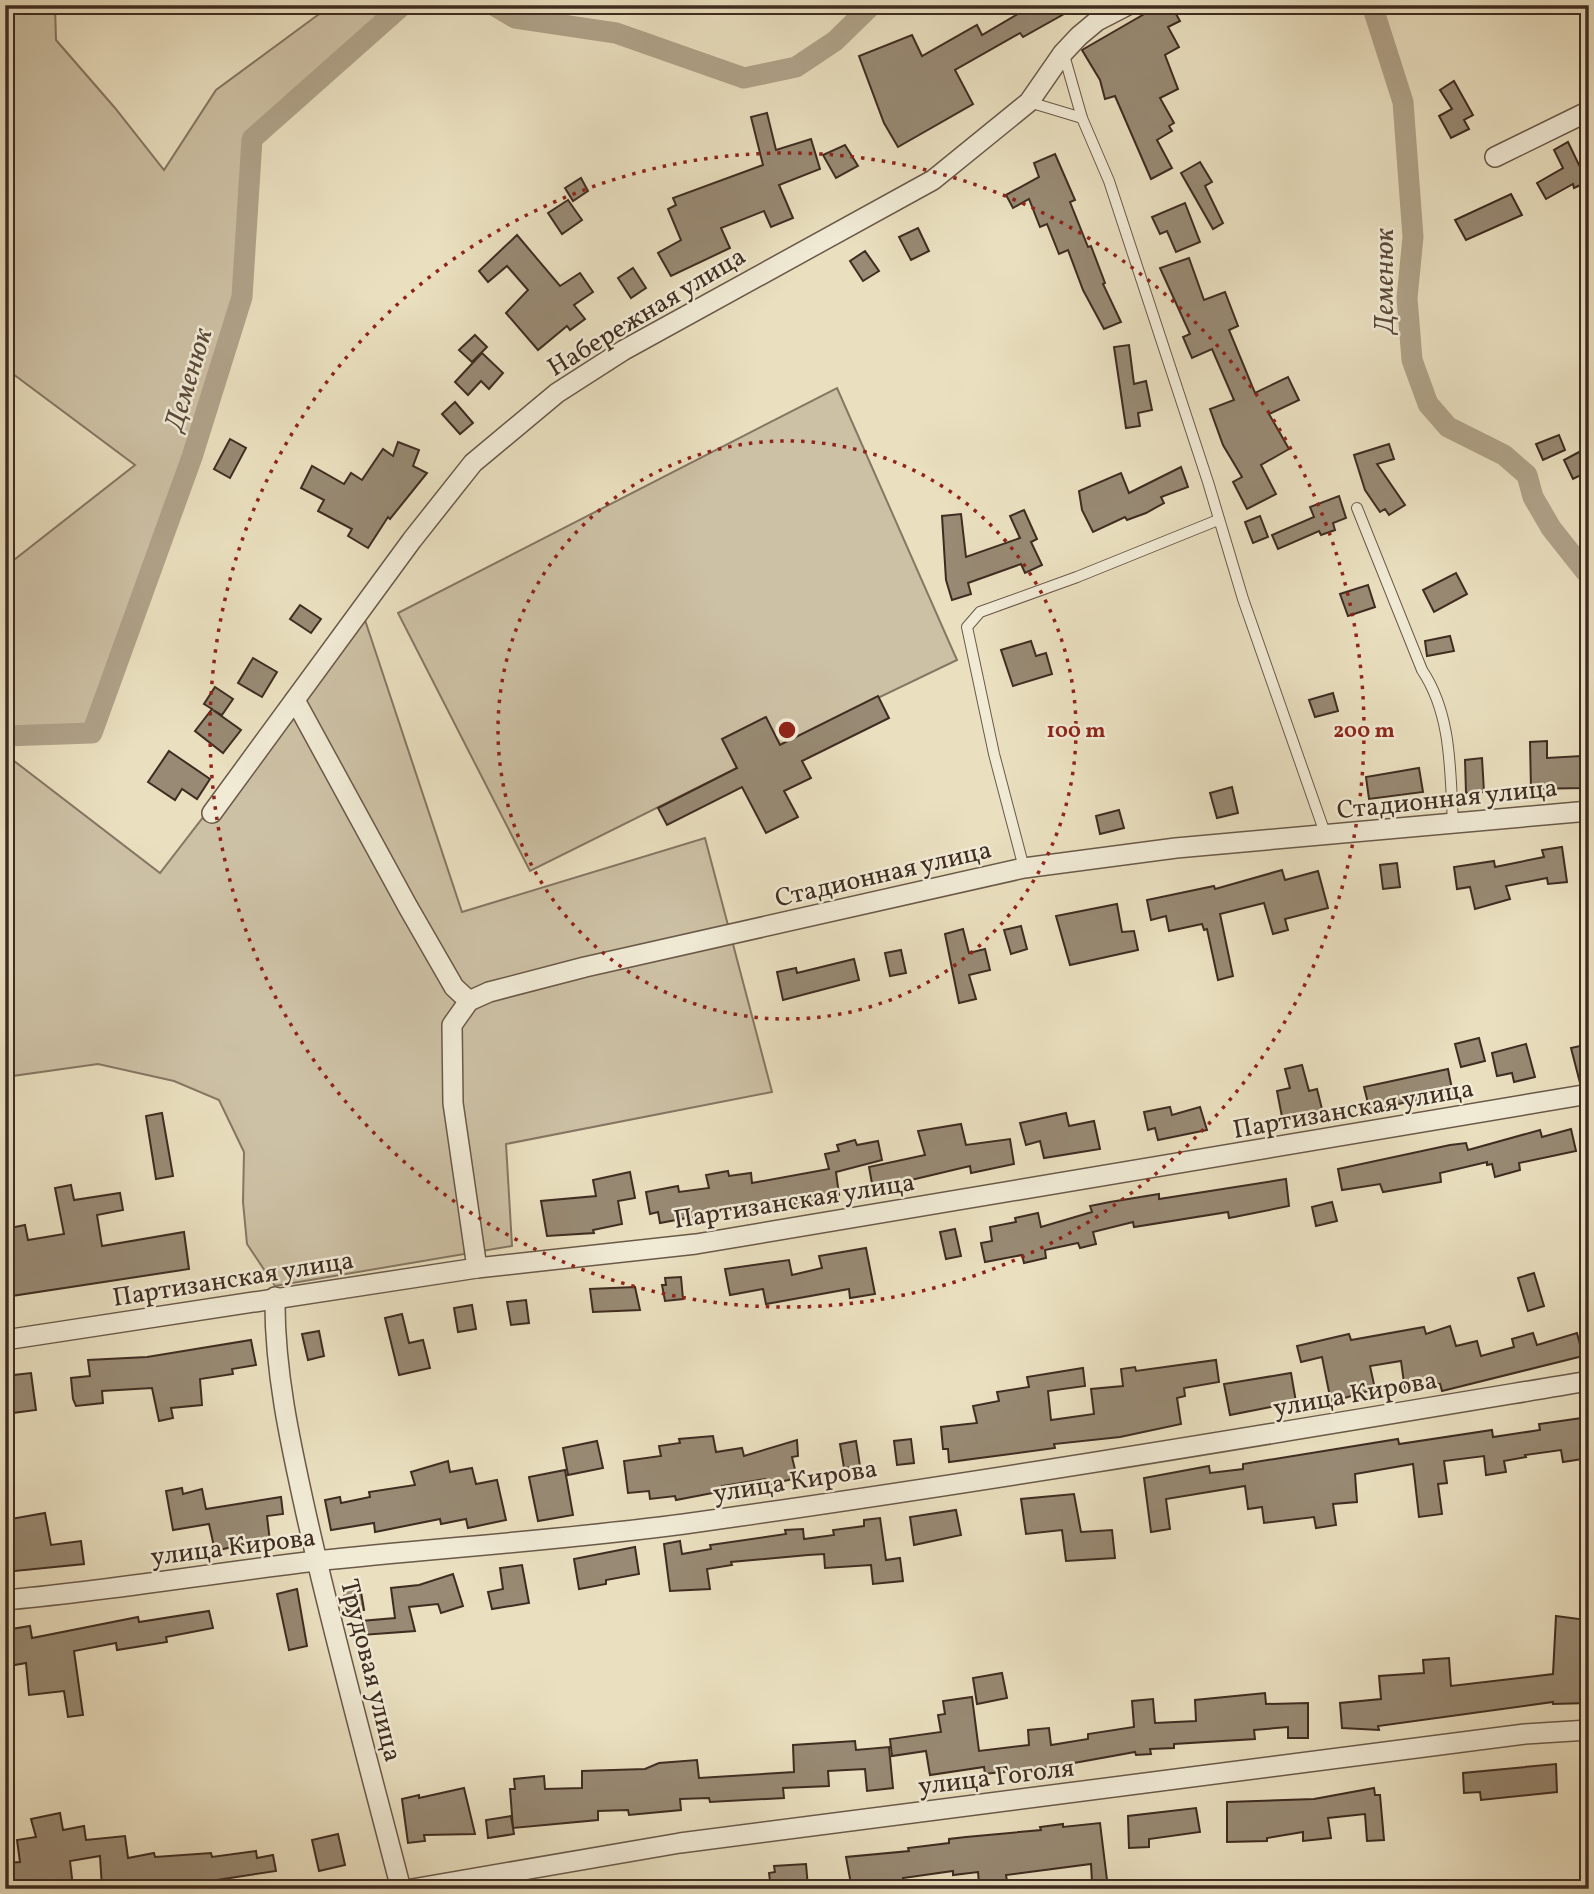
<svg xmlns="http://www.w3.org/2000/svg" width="1594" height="1894" font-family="Vollkorn,serif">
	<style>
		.green { fill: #cdc1a5; stroke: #867663; stroke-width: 2 }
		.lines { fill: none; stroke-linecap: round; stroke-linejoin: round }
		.canal { stroke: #b0a38a; stroke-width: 21 }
		.building { fill: #988a74; stroke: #3f2c21; stroke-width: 2 }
		.lane-casing { stroke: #6a5949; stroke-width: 12 }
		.street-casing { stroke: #6a5949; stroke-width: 22 }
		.lane { stroke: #f1ebd6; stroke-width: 10 }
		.street { stroke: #f1ebd6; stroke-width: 19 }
		.ring { fill: none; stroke: #8f2418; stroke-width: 3.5; stroke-dasharray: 3.5 7 }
		.labels { text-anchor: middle; stroke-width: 5; stroke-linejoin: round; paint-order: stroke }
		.street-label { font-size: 26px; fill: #3f2c21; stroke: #f1ebd6 }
		.water-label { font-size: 28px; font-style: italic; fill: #5b4a3b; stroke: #f1ebd6 }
		.centre { fill: #8f2418; stroke: #f1ebd6; stroke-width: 3.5 }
		.ring-label { font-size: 21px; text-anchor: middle; font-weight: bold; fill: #8f2418; stroke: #f1ebd6; stroke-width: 5; stroke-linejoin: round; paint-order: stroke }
	</style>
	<rect width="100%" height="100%" fill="#eae0c0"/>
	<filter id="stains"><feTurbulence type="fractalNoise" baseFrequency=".00286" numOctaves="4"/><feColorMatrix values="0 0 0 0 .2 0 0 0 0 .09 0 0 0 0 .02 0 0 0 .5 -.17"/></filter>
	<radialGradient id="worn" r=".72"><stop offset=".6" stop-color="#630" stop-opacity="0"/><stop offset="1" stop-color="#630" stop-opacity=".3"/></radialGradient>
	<g class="green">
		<polygon points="5,5 55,5 56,40 115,108 164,170 216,90 315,17 333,5 403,5 252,139 242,297 192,457 92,733 5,736 5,567 135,465 5,368"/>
		<polygon points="837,388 957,660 780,745 765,717 723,739 737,768 530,871 398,613"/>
		<polygon points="362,611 462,912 705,838 772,1092 506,1144 512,1246 275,1286 247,1244 243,1202 244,1152 219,1100 174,1081 98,1064 5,1077 5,754 160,873"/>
	</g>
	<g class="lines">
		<g class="canal">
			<polyline points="493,5 515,18 616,33 744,78 796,67 835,41 872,5"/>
			<polyline points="1372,5 1403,102 1413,237 1407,298 1412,360 1428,404 1448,427 1504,455 1527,475 1533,497 1551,528 1585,571 1589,571"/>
			<polyline points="5,736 92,733 192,457 242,297 252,139 403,5"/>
		</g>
	</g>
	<g class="building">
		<polygon points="1033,5 1080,5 1023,37 1020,33 955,70 973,104 898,147 884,123 859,56 912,35 922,56 977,25 982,35"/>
		<polygon points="1160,5 1171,5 1180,21 1168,27 1179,47 1165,55 1178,89 1160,98 1174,123 1169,126 1172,131 1157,140 1172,168 1151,179 1115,96 1105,99 1100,80 1082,50"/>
		<polygon points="1454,81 1473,115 1464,120 1469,129 1451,138 1439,116 1452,109 1440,90"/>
		<polygon points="767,113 776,150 811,139 820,169 779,185 793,218 771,227 764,211 721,228 730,248 671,276 658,253 681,240 668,209 676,205 673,198 763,165 751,117"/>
		<polygon points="1568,142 1579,165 1589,160 1589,181 1574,188 1573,184 1546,199 1537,183 1563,168 1554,150"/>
		<polygon points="845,145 858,166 836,178 823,155"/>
		<polygon points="1055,154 1075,200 1070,202 1088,247 1091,246 1105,283 1103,284 1121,322 1104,329 1083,290 1068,250 1059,254 1047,224 1040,227 1029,199 1013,208 1006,195 1039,177 1034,163"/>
		<polygon points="1200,162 1212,182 1205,186 1223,223 1213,229 1181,173"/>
		<polygon points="581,178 588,191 573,201 565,188"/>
		<polygon points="1511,194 1522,215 1466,240 1455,220"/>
		<polygon points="568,200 582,220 562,234 548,213"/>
		<polygon points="1185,203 1200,242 1176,252 1167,231 1160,234 1152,217"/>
		<polygon points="918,228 929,251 911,260 899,237"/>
		<polygon points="517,235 560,286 580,273 593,292 574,305 585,319 570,330 567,326 538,350 506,313 528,290 507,266 488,282 479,271"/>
		<polygon points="865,251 879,271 863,281 850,261"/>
		<polygon points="1189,258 1204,300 1225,292 1238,326 1229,330 1255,393 1288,377 1299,400 1269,414 1289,449 1261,465 1276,494 1247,509 1233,482 1242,477 1223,445 1210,409 1234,400 1212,349 1192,358 1183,337 1190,334 1160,268"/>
		<polygon points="633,268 646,288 631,298 618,278"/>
		<polygon points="475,335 487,347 472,362 459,350"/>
		<polygon points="1129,345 1134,384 1146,381 1152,410 1138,413 1140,426 1126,428 1114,347"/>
		<polygon points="482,353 503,373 489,389 481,381 468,395 455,382"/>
		<polygon points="455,402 473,423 460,434 442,414"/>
		<polygon points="1559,435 1565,450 1543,460 1536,444"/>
		<polygon points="230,439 246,448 230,478 214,469"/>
		<polygon points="398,442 419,450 413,466 427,473 390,519 388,517 368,548 348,536 352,529 318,511 324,500 301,488 312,466 344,484 351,473 362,480 383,449 393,456"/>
		<polygon points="1389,444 1394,459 1377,464 1405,505 1389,515 1385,509 1380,512 1365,490 1354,455"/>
		<polygon points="1581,451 1589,471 1573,479 1564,460"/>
		<polygon points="1181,467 1188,487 1161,497 1164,503 1146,513 1127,520 1125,517 1093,532 1082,510 1079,491 1121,473 1129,493"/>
		<polygon points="1339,496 1346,518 1333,523 1335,530 1321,535 1319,531 1278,549 1272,535 1314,517 1310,507"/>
		<polygon points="1024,510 1037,539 1031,542 1042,565 1025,573 1021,564 968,583 971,594 952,600 946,580 942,516 961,514 966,557 1020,538 1010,516"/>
		<polygon points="1260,516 1268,537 1253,543 1245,522"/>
		<polygon points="1456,573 1467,594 1434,612 1423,590"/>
		<polygon points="1368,585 1375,607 1348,616 1340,594"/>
		<polygon points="300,605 321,619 311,633 290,619"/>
		<polygon points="1450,636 1454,651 1427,656 1425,641"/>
		<polygon points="1031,641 1036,656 1046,653 1052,674 1013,686 1001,650"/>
		<polygon points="253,658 277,672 262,697 238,683"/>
		<polygon points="215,687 233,699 222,715 213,710 241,730 223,753 195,731 212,709 204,704"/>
		<polygon points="1333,693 1338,711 1315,717 1309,700"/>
		<polygon points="878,696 889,718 802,761 811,778 784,791 798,817 766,833 742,787 667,825 658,808 737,768 722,739 766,717 780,745"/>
		<polygon points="1547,741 1547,758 1581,756 1583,788 1531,789 1530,742"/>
		<polygon points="169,751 210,779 197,799 182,789 175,800 148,782"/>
		<polygon points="1482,758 1484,792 1466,793 1465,760"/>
		<polygon points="1419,768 1423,792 1369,799 1366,777"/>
		<polygon points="1232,787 1238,813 1217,818 1210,793"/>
		<polygon points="1119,810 1124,828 1100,834 1096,816"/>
		<polygon points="1562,847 1567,882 1548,884 1547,878 1506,886 1510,899 1475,909 1470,887 1457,889 1454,867 1494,861 1495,867 1544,857 1542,850"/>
		<polygon points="1397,863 1400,887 1383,889 1380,865"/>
		<polygon points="1282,870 1285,880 1318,871 1328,908 1285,919 1288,930 1273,934 1264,903 1220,914 1233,976 1218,980 1207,929 1204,930 1202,924 1169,931 1166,916 1151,920 1147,900 1214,886 1215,889"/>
		<polygon points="1117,904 1122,932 1134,931 1138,950 1070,965 1056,916"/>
		<polygon points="1021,926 1027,949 1011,954 1004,930"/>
		<polygon points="963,929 969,953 985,949 990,970 969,975 976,999 959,1003 945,934"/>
		<polygon points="901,950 906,973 890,976 885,953"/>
		<polygon points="854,959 859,980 783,1000 777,972 796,968 797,973"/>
		<polygon points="1479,1038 1485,1061 1461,1067 1455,1044"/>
		<polygon points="1526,1044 1535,1077 1514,1082 1512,1073 1497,1076 1492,1053"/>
		<polygon points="1589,1044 1589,1082 1580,1083 1571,1048"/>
		<polygon points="1302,1065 1309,1091 1317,1089 1323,1113 1283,1122 1277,1091 1290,1088 1285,1069"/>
		<polygon points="1448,1069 1453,1094 1433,1098 1434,1101 1416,1105 1415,1100 1370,1111 1364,1087"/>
		<polygon points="1170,1107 1172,1115 1200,1107 1207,1130 1158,1140 1155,1128 1148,1130 1144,1112"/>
		<polygon points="162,1113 173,1176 156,1179 146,1116"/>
		<polygon points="1066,1113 1069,1126 1094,1121 1100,1149 1044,1158 1040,1141 1026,1145 1020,1123"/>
		<polygon points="961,1124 966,1145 1010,1139 1014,1164 971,1173 970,1166 873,1189 869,1167 925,1155 918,1131"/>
		<polygon points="1571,1129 1576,1151 1519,1163 1520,1170 1495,1177 1492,1164 1487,1165 1487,1162 1440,1173 1441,1182 1383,1192 1380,1184 1342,1190 1338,1169 1450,1145 1466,1143 1468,1150 1540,1130 1542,1137"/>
		<polygon points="855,1140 857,1145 878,1141 882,1160 836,1172 839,1195 757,1211 741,1214 740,1208 660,1223 658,1212 650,1214 646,1192 678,1186 679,1192 709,1188 706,1175 728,1171 729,1176 751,1173 752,1183 829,1169 825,1154 839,1151 837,1145"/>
		<polygon points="630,1172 635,1198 618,1201 622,1224 593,1230 594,1233 547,1236 541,1201 596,1196 593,1180"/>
		<polygon points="1286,1179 1289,1206 1229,1218 1228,1212 1134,1227 1133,1222 1093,1232 1096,1244 1080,1248 1078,1243 1045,1250 1046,1258 1024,1263 1022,1255 985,1262 981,1243 992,1241 990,1227 1016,1222 1015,1218 1038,1213 1041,1227 1092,1212 1090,1206 1110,1202 1159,1194 1159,1199"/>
		<polygon points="71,1185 74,1200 120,1193 123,1210 97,1215 102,1246 184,1232 189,1269 5,1297 5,1269 10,1268 5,1229 25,1225 28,1240 64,1234 55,1188"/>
		<polygon points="1332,1202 1337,1221 1316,1226 1312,1207"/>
		<polygon points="955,1229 961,1256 946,1259 940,1232"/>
		<polygon points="866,1248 875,1294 850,1298 849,1289 766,1304 763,1289 730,1295 725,1269 789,1260 792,1275 822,1268 819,1256"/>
		<polygon points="1534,1273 1544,1306 1528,1311 1518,1278"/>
		<polygon points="681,1277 683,1299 665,1301 662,1285 666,1285 665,1278"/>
		<polygon points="635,1287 640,1310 593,1312 590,1289"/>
		<polygon points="526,1300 529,1323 511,1325 507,1302"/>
		<polygon points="472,1305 476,1329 458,1332 454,1308"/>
		<polygon points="402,1314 409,1343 423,1340 430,1368 399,1375 385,1318"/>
		<polygon points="1450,1326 1456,1346 1477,1341 1481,1356 1514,1347 1512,1339 1533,1333 1537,1345 1577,1333 1583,1356 1442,1391 1440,1384 1405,1390 1401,1361 1370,1366 1375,1389 1331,1402 1322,1357 1301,1362 1297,1346 1349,1334 1351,1340 1424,1327 1426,1334"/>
		<polygon points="319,1331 324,1356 308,1360 302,1334"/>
		<polygon points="251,1340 256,1365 232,1369 233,1374 200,1379 202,1405 171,1408 173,1418 159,1421 152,1388 102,1391 103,1403 76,1406 73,1399 71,1378 90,1376 88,1360 147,1357"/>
		<polygon points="1216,1360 1219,1382 1184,1388 1185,1396 1177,1398 1181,1424 1120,1437 1054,1444 1055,1448 949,1462 948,1449 943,1449 941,1427 977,1423 973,1406 999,1401 997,1392 1029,1387 1027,1377 1083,1368 1085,1386 1048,1391 1051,1420 1094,1414 1091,1389 1123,1386 1121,1369 1135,1367 1136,1371"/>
		<polygon points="31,1373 36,1410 5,1414 5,1376"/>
		<polygon points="1291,1373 1296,1402 1230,1415 1224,1384"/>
		<polygon points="1589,1417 1589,1458 1563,1462 1561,1450 1525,1455 1526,1457 1504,1461 1506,1472 1486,1475 1484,1456 1444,1461 1447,1483 1438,1484 1442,1514 1419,1517 1413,1464 1355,1474 1357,1502 1333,1504 1336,1525 1316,1528 1314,1517 1264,1523 1262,1507 1248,1509 1245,1486 1166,1499 1170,1529 1151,1532 1144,1478 1209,1466 1210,1473 1243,1469 1243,1464 1398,1439 1399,1444 1492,1430 1493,1437 1540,1430 1539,1424"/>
		<polygon points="713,1436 716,1452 742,1448 744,1456 797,1440 798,1456 792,1457 797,1478 767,1485 765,1479 722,1486 723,1491 676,1500 675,1496 650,1499 649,1491 628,1493 624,1461 661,1456 659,1446 680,1443 679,1439"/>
		<polygon points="911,1439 914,1463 897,1465 894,1441"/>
		<polygon points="597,1441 603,1468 568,1475 563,1448"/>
		<polygon points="856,1441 860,1466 844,1468 840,1444"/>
		<polygon points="448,1461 450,1472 472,1468 476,1484 497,1480 506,1520 468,1528 466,1519 441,1524 440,1519 375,1532 374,1523 331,1530 325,1500 340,1497 341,1503 370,1497 369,1492 415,1485 411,1472"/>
		<polygon points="565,1470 573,1515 538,1521 529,1477"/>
		<polygon points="182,1488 183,1494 202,1489 206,1509 281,1497 283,1514 267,1516 270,1542 253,1542 215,1551 209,1524 173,1530 166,1491"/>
		<polygon points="1074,1494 1081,1532 1112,1530 1115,1558 1066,1561 1062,1530 1026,1534 1021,1499"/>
		<polygon points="956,1510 961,1535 914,1545 910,1517"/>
		<polygon points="45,1513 51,1545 81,1541 84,1564 5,1572 5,1520"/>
		<polygon points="880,1518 886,1560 900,1558 903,1581 873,1584 871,1565 825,1568 824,1554 808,1555 731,1562 732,1565 707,1569 710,1589 670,1591 664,1544 680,1541 682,1554 711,1549 710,1545 786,1534 785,1530 803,1529 804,1539 834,1535 833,1530 864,1526 864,1520"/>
		<polygon points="635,1547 639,1574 606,1580 606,1584 579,1589 574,1559"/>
		<polygon points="522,1565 529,1603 492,1609 488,1592 503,1589 500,1568"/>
		<polygon points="453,1574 463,1606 441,1613 438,1604 409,1607 415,1631 362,1635 361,1621 395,1618 391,1588 419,1585"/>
		<polygon points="360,1586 364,1610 347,1612 343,1588"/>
		<polygon points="297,1589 307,1646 289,1650 277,1594"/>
		<polygon points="209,1611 213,1628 166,1637 167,1642 117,1650 116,1643 74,1651 83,1715 68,1717 64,1691 29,1695 26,1663 9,1666 5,1630 30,1626 32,1638 138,1617 139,1622"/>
		<polygon points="1556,1616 1587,1620 1583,1648 1589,1648 1589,1703 1553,1704 1553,1702 1378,1726 1379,1730 1342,1728 1340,1703 1381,1699 1379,1676 1424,1673 1423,1660 1449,1658 1451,1686 1553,1674"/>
		<polygon points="1002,1673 1007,1698 977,1704 973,1678"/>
		<polygon points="1265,1693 1266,1704 1308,1703 1308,1738 1288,1738 1288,1727 1254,1730 1255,1739 1174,1744 1174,1748 1150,1749 1151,1754 1136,1755 1135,1752 1063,1765 985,1774 984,1767 930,1775 926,1751 892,1756 890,1739 941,1732 938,1715 945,1714 943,1701 972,1697 979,1751 1029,1745 1028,1730 1049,1728 1051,1745 1088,1739 1088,1734 1134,1727 1132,1701 1153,1699 1155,1723 1196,1721 1195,1700"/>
		<polygon points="855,1741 856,1750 889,1747 893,1788 867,1791 865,1769 828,1771 829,1786 783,1788 784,1798 710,1802 709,1798 680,1799 681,1810 629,1815 628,1810 598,1811 598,1820 513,1828 510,1789 515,1789 514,1779 544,1776 545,1789 582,1788 582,1771 645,1769 659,1763 697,1760 699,1778 794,1772 793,1745"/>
		<polygon points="1556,1764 1557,1792 1481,1800 1480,1792 1464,1793 1463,1773"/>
		<polygon points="464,1788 475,1834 424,1835 425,1841 408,1843 402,1799 419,1795 419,1798"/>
		<polygon points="1374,1788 1375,1795 1380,1795 1384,1840 1367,1841 1365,1814 1328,1818 1331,1838 1303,1841 1303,1832 1267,1838 1267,1841 1227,1842 1227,1802 1314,1799"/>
		<polygon points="1196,1808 1200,1832 1149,1839 1149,1847 1129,1848 1128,1816"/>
		<polygon points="60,1813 63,1830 84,1826 86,1840 125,1836 128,1858 154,1853 155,1857 211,1853 212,1857 256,1851 257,1858 273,1855 276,1871 217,1880 177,1882 176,1880 136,1887 102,1888 100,1856 70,1861 73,1887 5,1889 5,1863 20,1862 17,1840 36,1837 31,1819"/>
		<polygon points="511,1816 514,1834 488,1838 486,1820"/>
		<polygon points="1100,1823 1107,1880 1092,1882 1091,1864 1006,1875 1007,1881 979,1884 978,1872 953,1875 953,1871 903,1878 904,1889 869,1889 867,1881 851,1884 846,1857 909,1851 908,1848 949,1843 949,1839 966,1837 1041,1830 1040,1827 1063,1824 1063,1827"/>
		<polygon points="338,1834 345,1865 319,1871 312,1840"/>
		<polygon points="806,1864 808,1887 771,1889 769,1873 775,1872 774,1866"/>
	</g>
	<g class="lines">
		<g class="lane-casing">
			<g id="lane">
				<polyline points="1064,55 1082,118 1109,181 1208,482 1243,599 1326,836"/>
				<polyline points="1029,102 1082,118"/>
				<path d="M1357 508 1422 670C1452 715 1450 771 1453 823"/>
				<polyline points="1024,868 994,754 967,627 980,612 1077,577 1218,520"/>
			</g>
		</g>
		<g class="street-casing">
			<g id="street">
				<polyline points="1495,157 1589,111"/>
				<polyline points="295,700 408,907 454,987 469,1001"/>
				<polyline points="212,813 412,540 473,463 557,393 624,350 933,180 1029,102 1063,53 1079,36 1097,21 1128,5"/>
				<polyline points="477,1268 453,1103 452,1025 469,1001 489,992 585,967 1024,868 1176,848 1589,811"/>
				<path d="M275 1297C274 1371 291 1446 307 1518 335 1642 369 1765 401 1889"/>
				<polyline points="5,1340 477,1268 696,1244 1589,1094"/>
				<path d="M5 1600C109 1591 212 1573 316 1561 439 1548 562 1540 684 1524 986 1482 1288 1431 1589 1381"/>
				<polyline points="412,1889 680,1843 1525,1734 1589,1730"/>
			</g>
		</g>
		<use href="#lane" class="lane"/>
		<use href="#street" class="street"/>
	</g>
	<g class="ring">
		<circle cx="787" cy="730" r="289"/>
		<circle cx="787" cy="730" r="577"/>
	</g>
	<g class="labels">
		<g class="street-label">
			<text transform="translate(646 311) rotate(-31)" y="9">Набережная улица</text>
			<text transform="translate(1447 798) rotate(-6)" y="9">Стадионная улица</text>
			<text transform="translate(883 873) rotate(-13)" y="9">Стадионная улица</text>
			<text transform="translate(1353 1108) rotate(-10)" y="9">Партизанская улица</text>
			<text transform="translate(794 1200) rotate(-9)" y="9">Партизанская улица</text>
			<text transform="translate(233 1278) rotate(-9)" y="9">Партизанская улица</text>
			<text transform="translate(1355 1393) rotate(-10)" y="9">улица Кирова</text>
			<text transform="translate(795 1480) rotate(-9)" y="9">улица Кирова</text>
			<text transform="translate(233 1546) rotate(-7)" y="9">улица Кирова</text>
			<text transform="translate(372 1670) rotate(76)" y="9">Трудовая улица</text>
			<text transform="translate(996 1776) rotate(-7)" y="9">улица Гоголя</text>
		</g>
		<g class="water-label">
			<text transform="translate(1383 281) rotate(-90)" y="10">Деменюк</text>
			<text transform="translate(187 379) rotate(-73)" y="10">Деменюк</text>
		</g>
	</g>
	<circle cx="787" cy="730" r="10" class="centre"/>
	<g class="ring-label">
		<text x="1076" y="737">100 m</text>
		<text x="1364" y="737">200 m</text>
	</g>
	<rect width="1594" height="1894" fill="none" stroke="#eae0c0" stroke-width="28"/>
	<rect x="7" y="7" width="1580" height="1880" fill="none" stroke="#3f2c21" stroke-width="3.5"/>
	<rect x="14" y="14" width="1566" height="1866" fill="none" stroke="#3f2c21" stroke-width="2"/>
	<rect width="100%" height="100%" filter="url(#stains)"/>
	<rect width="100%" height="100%" fill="url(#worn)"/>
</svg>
